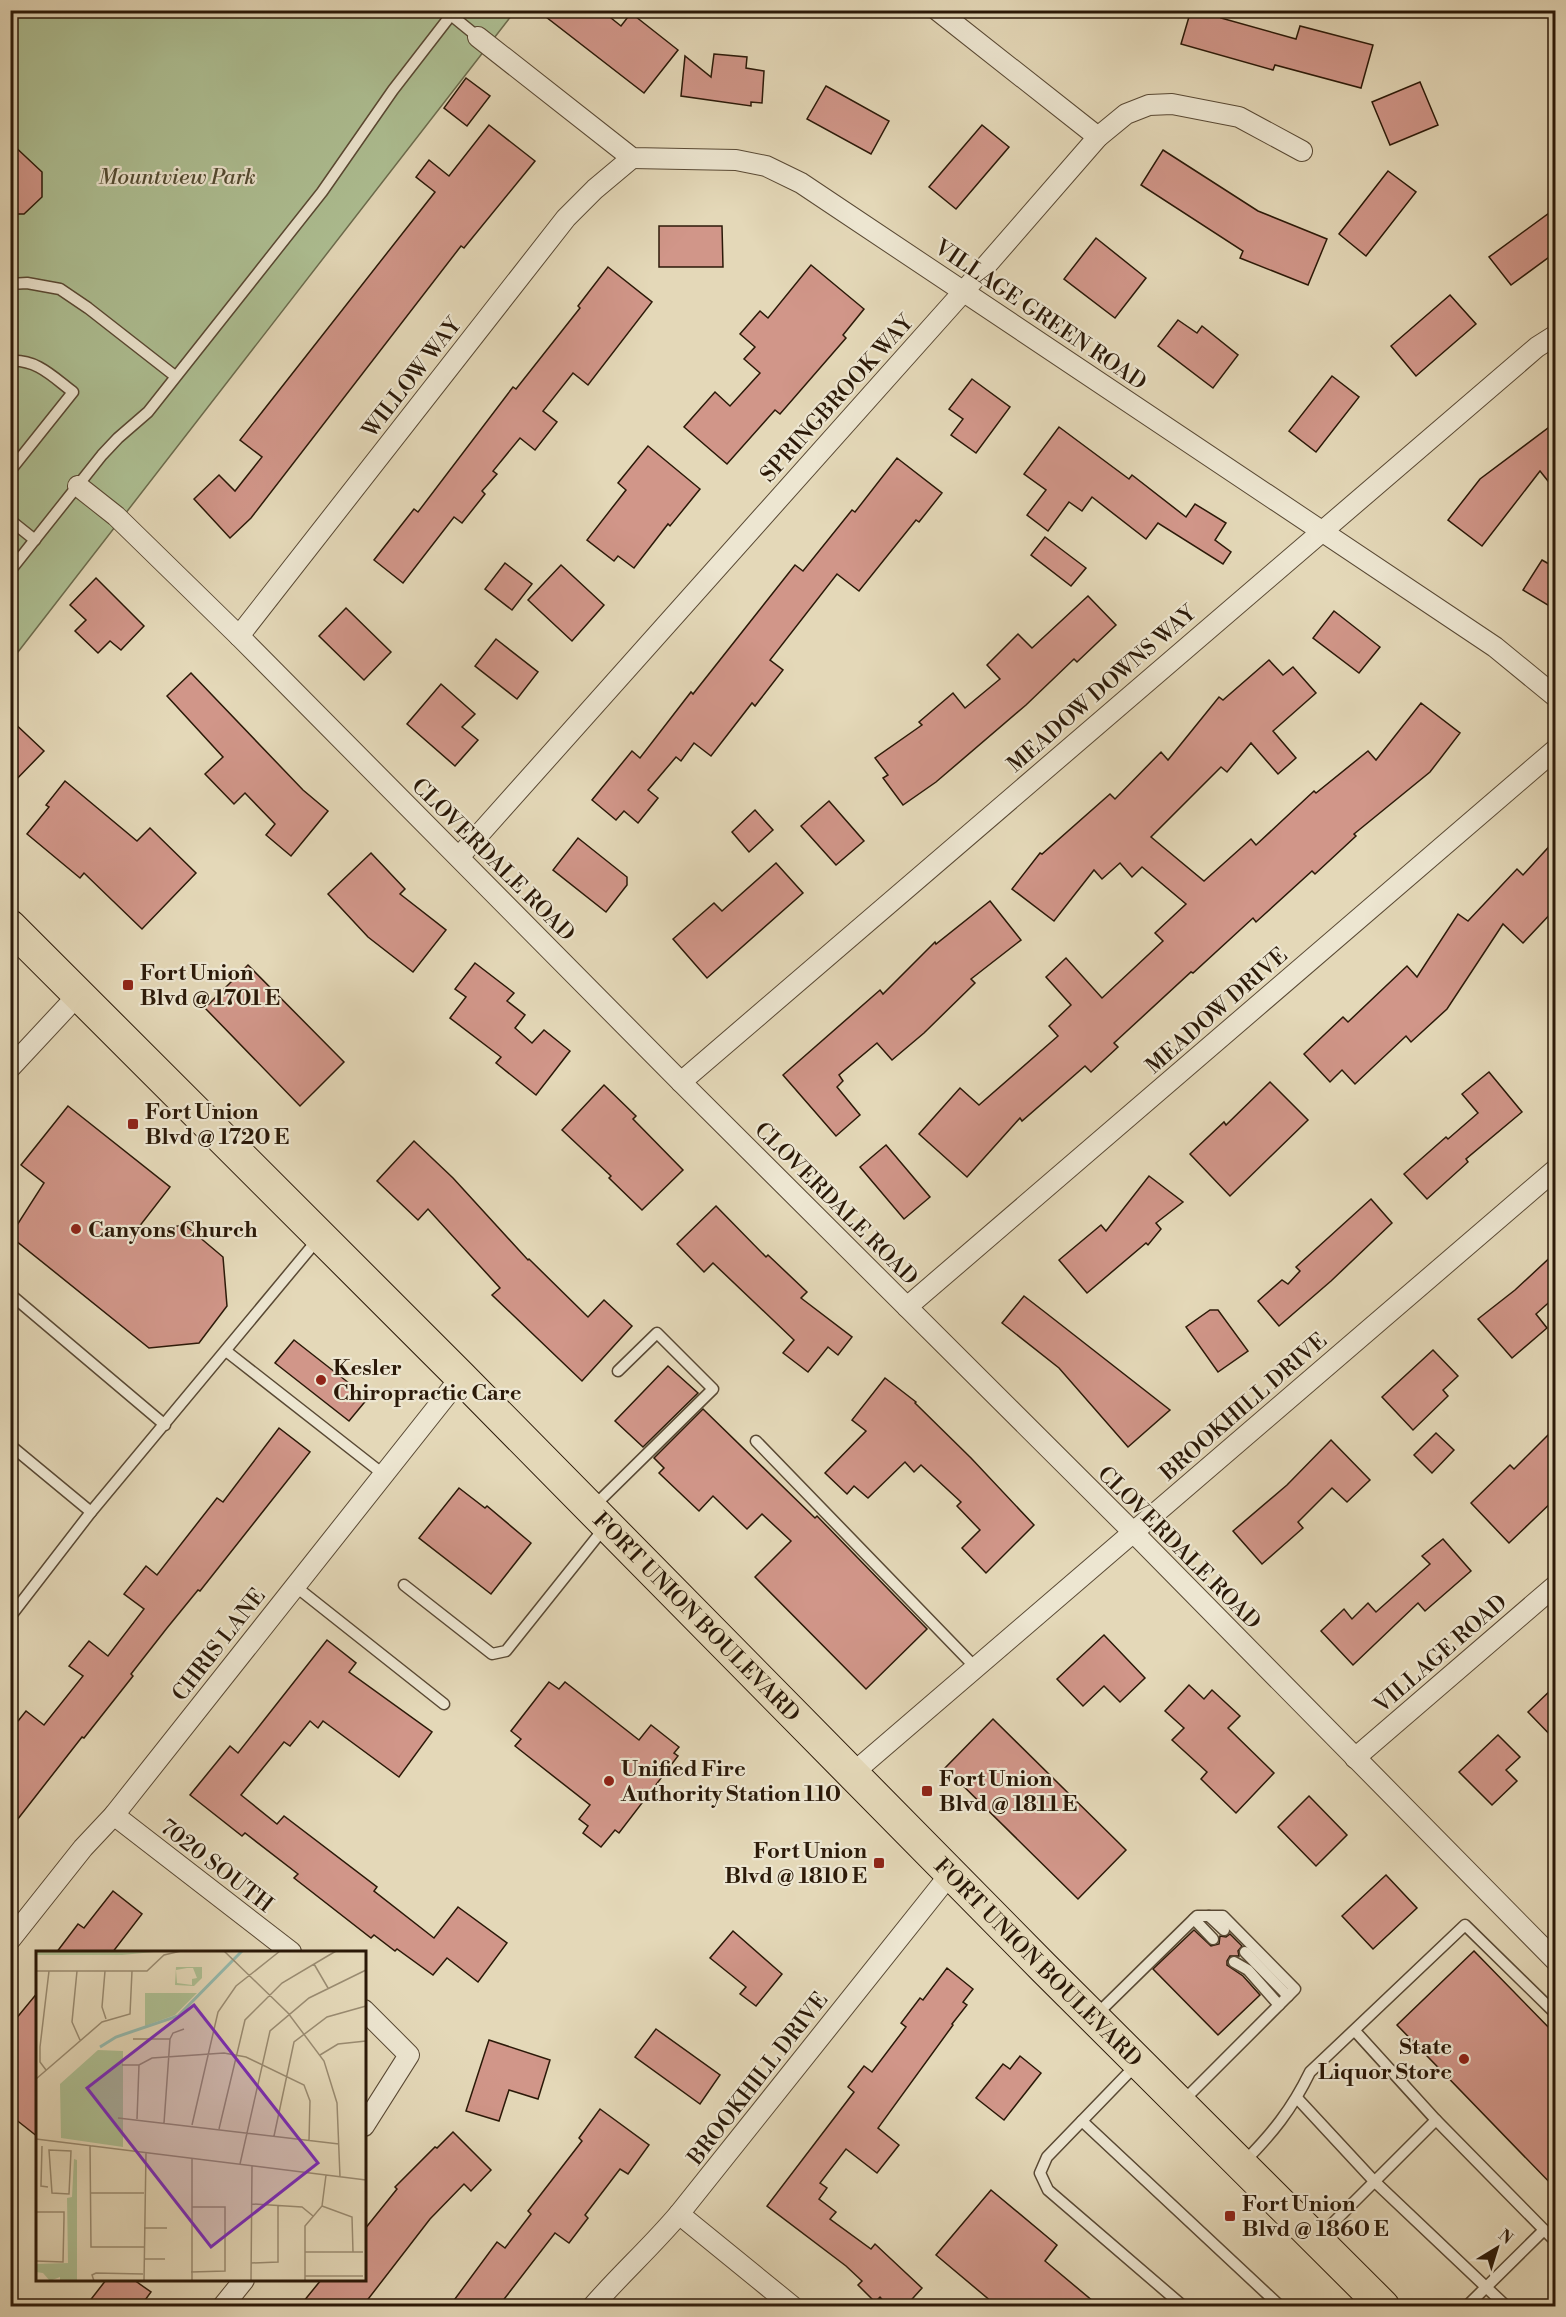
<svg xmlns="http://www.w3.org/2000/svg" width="1566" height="2317" font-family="'Libre Bodoni',serif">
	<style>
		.green { fill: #aec094; stroke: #6c6c4e; stroke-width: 1.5 }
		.building { fill: #d19689; stroke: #2b1908; stroke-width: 1.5 }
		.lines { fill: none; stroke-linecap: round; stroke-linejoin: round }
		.lane-casing { stroke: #594934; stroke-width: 13 }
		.street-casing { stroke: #594934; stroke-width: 22 }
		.primary-casing { stroke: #2b1908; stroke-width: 34 }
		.lane { stroke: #ede6d1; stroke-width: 10 }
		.street { stroke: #ede6d1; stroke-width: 20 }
		.primary { stroke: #e4d8b8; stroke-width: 32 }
		.poi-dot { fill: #8f2418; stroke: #ede6d1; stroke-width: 2 }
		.labels { text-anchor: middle; stroke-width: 4.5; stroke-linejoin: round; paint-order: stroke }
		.park-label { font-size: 22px; font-style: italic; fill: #524b32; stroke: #ede6d1 }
		.street-label { font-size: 22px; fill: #2b1908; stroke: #ede6d1 }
		.poi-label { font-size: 22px; font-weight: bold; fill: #2b1908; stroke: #ede6d1; text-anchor: start }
		.inset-river { fill: none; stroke: #95baae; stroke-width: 3 }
		.inset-road { fill: none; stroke: #9a8c72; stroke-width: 1.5 }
		.view { fill: #7b2cbf; fill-opacity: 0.15; stroke: #7b2cbf; stroke-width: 3 }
		.inset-edge { fill: none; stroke: #2b1908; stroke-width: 3 }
	</style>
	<rect width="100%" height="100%" fill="#e4d8b8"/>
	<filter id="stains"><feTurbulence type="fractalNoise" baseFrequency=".00333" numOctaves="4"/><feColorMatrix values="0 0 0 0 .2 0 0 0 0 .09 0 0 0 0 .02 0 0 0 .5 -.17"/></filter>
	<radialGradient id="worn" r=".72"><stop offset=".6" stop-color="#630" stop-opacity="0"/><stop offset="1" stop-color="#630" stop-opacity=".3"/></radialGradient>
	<polygon class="green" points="11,11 515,11 11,661"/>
	<g class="building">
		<polygon points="537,10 601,10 621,26 631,13 678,50 644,93"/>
		<polygon points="1191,10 1224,10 1221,18 1296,39 1300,26 1373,45 1361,88 1275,65 1273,70 1181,44"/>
		<polygon points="714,54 747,57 746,68 764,71 762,103 751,102 751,106 681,96 685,56 711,77"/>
		<polygon points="466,78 490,96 467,126 444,108"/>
		<polygon points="1420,82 1438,125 1390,145 1372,102"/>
		<polygon points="826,86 889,121 871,154 807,119"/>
		<polygon points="489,125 535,161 464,248 461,246 251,518 230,538 194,499 219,475 235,491 262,457 240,440 435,192 416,177 429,160 449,176"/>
		<polygon points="982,125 1009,147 956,209 929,187"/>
		<polygon points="10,142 42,172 42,197 24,214 10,214"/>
		<polygon points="1163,150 1258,211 1327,239 1308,285 1240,258 1243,251 1141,185"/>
		<polygon points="1388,171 1416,192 1366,256 1339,234"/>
		<polygon points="1556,208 1556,252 1511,285 1489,257"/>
		<polygon points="659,226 722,226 723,267 659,267"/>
		<polygon points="1096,238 1146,278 1115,318 1064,279"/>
		<polygon points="811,265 864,309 843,335 846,338 780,414 775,410 727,464 684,427 715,392 730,406 760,373 744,359 755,347 740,334 760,311 768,318"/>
		<polygon points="608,267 652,302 588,385 573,373 543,411 557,422 535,450 520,438 493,471 497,474 482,491 485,494 462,523 454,517 403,583 374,560 414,509 418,512 513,387 516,389 580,308 578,306"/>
		<polygon points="1450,295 1476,324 1416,376 1391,346"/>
		<polygon points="1178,320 1197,333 1202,326 1238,355 1213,388 1158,346"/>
		<polygon points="1332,376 1359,397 1316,452 1289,431"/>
		<polygon points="972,379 1010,407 976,453 951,435 963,419 949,409"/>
		<polygon points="1556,422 1556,491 1540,471 1482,546 1448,520 1480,479"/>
		<polygon points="1059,427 1129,479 1132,475 1186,517 1195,504 1226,523 1215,540 1231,552 1223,564 1158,523 1146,539 1092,497 1082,511 1069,502 1048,531 1027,515 1046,490 1024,474"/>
		<polygon points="648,446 700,489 670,526 668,524 634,568 618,556 614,561 587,540 626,490 618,483"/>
		<polygon points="897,458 942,493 919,522 916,520 859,591 837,574 770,660 783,670 755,706 752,703 711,756 694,743 681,761 676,757 648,790 658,798 638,823 624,811 616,820 592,800 632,751 640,758 691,692 693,694 795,565 803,571 852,510 855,512"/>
		<polygon points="1045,537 1086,568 1071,586 1031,555"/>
		<polygon points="1542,560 1556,568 1556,610 1523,590"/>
		<polygon points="505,563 532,584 512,610 485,589"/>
		<polygon points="561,565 604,605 572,641 528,600"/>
		<polygon points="96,578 144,626 121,650 110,641 98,653 75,631 86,620 70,605"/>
		<polygon points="1088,596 1116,625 1077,662 1074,659 1026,705 936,782 903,805 883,778 888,775 875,758 922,725 919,722 953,693 965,708 1000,679 987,665 1018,634 1032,648"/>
		<polygon points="346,608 391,652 364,680 319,636"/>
		<polygon points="1334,611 1380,647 1359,673 1313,638"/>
		<polygon points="496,639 538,672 517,699 475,666"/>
		<polygon points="1269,660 1283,675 1293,667 1316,693 1273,731 1296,758 1278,774 1251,743 1227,772 1221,767 1151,837 1204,881 1251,839 1256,845 1314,791 1316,793 1368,751 1376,760 1421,703 1460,733 1430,772 1354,834 1356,836 1315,874 1312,871 1256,922 1253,918 1193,973 1191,972 1114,1043 1118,1047 1091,1072 1085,1066 1022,1121 1020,1118 967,1177 919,1134 960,1088 979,1105 1058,1036 1049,1026 1071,1005 1046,977 1066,958 1102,998 1163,941 1155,933 1186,904 1142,867 1132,877 1120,863 1102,879 1094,870 1054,921 1012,889 1040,853 1042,854 1110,794 1115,799 1161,752 1168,760 1219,697 1223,700"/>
		<polygon points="191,673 303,790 328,811 291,856 266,835 275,824 245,793 234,804 205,774 223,757 167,696"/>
		<polygon points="441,684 475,714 462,727 478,740 455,766 407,724"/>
		<polygon points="10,719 44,751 10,786"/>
		<polygon points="65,781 137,841 150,828 196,873 142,929 84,873 80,878 27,834 49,807 46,805"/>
		<polygon points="829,801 864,841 836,865 801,826"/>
		<polygon points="755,810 773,830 749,852 732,832"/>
		<polygon points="578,838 627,877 627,885 606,912 553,870"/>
		<polygon points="1556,839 1556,908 1523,943 1503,924 1447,1009 1411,1042 1406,1036 1355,1084 1342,1070 1330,1082 1304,1054 1343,1017 1348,1022 1407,966 1417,977 1458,914 1468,921 1517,869 1523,875"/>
		<polygon points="371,853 405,889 400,894 446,930 413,972 368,937 328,894"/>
		<polygon points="776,863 803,893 707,978 673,939 714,903 722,911"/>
		<polygon points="990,901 1021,940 971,979 975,983 924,1033 892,1060 877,1043 839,1075 843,1081 837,1087 860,1115 836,1136 783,1075 880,990 883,994 935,942 936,944"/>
		<polygon points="475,963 514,993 507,1001 525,1015 515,1028 532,1043 544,1030 570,1051 536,1095 496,1063 501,1057 450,1018 466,997 455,989"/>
		<polygon points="248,965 344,1062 300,1106 205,1008"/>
		<polygon points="1489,1072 1522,1112 1466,1159 1468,1162 1427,1199 1404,1174 1446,1137 1448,1139 1478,1113 1462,1094"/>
		<polygon points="1270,1082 1308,1120 1230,1196 1190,1154 1224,1122 1226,1125"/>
		<polygon points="604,1085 636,1116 633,1119 683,1170 642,1210 609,1178 611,1176 562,1130"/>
		<polygon points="68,1106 170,1187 135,1232 185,1225 223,1257 227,1306 199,1343 149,1348 10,1236 44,1183 21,1165"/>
		<polygon points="414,1141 453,1178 528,1260 529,1259 588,1317 604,1300 632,1326 582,1381 492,1295 500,1288 428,1209 418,1220 377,1181"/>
		<polygon points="886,1145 930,1197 904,1219 860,1167"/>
		<polygon points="1149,1176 1183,1202 1156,1223 1161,1229 1148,1245 1146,1243 1087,1293 1059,1260 1101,1225 1106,1231"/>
		<polygon points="1371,1199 1392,1223 1331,1281 1279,1326 1258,1301 1282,1280 1288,1284 1300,1271 1296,1267"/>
		<polygon points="716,1206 766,1257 768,1255 807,1292 801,1298 852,1337 838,1355 828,1347 808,1372 783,1353 794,1340 713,1263 704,1272 677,1244"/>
		<polygon points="1556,1252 1556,1296 1536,1314 1547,1328 1512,1358 1478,1319 1515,1290"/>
		<polygon points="1024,1296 1046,1313 1170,1410 1128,1447 1059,1368 1002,1323"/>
		<polygon points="1210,1310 1218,1310 1248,1351 1218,1372 1186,1327"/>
		<polygon points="294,1340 368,1398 349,1421 275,1363"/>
		<polygon points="1433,1350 1458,1376 1443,1390 1448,1396 1413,1430 1382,1397"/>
		<polygon points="668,1366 698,1393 643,1447 615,1421"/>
		<polygon points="885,1378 916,1402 915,1403 971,1458 1034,1525 986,1573 962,1548 980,1530 957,1506 961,1502 921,1465 914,1472 905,1462 868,1498 854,1486 847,1494 825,1473 866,1431 852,1420"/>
		<polygon points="703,1409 815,1518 817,1516 927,1629 866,1689 755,1577 791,1541 762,1514 747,1529 713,1496 699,1511 659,1473 664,1468 654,1458"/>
		<polygon points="1556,1427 1556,1498 1509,1543 1471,1503 1510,1465 1514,1469"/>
		<polygon points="279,1428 310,1452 200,1591 198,1590 167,1628 131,1674 133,1676 84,1738 82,1737 10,1829 10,1731 26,1711 44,1725 83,1676 69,1666 89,1641 108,1656 144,1609 124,1594 146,1566 157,1575 217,1498 223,1502"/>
		<polygon points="1436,1433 1454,1450 1432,1473 1414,1455"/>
		<polygon points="1331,1440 1370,1480 1347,1502 1332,1488 1298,1522 1303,1528 1262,1564 1233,1531 1287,1485"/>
		<polygon points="459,1488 485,1508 487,1506 531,1543 491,1594 419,1538"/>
		<polygon points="1443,1539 1471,1571 1425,1611 1418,1603 1353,1665 1321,1631 1344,1609 1352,1619 1368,1603 1376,1612 1430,1564 1422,1556"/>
		<polygon points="1104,1635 1145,1678 1120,1702 1104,1686 1083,1706 1057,1679"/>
		<polygon points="327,1640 356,1663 349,1672 432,1732 399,1777 323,1721 318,1728 310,1721 290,1746 284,1742 241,1795 277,1824 284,1816 377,1887 374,1891 434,1938 458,1907 507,1943 478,1982 447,1958 433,1975 397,1949 395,1951 374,1935 371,1938 294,1878 298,1874 245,1833 242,1836 190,1795 230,1746 238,1753"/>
		<polygon points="549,1682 559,1689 565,1682 639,1740 651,1725 679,1747 674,1753 678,1756 619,1833 615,1830 601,1847 583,1833 588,1826 579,1819 590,1805 515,1746 521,1739 511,1731"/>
		<polygon points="1189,1685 1204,1699 1212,1690 1240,1716 1228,1728 1274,1773 1236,1813 1201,1779 1207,1772 1172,1740 1184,1728 1165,1711"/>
		<polygon points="1556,1685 1556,1741 1528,1712"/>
		<polygon points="993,1719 1126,1850 1078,1899 945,1768"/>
		<polygon points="1498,1735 1520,1757 1506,1770 1517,1781 1492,1805 1459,1772"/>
		<polygon points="1309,1796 1347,1835 1316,1866 1278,1827"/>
		<polygon points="1386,1875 1417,1908 1373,1949 1342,1916"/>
		<polygon points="113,1891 142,1914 112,1953 56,1953 78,1924 84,1928"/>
		<polygon points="1194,1930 1211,1946 1219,1944 1220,1936 1226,1937 1230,1934 1242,1946 1238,1951 1239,1956 1230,1956 1227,1961 1227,1965 1243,1976 1260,1995 1218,2035 1153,1969"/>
		<polygon points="733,1931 782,1974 756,2006 740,1994 746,1987 710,1958"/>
		<polygon points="1474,1951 1556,2035 1556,2189 1397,2025"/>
		<polygon points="947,1968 973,1989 963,2002 967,2005 952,2024 953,2025 878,2128 899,2145 877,2173 846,2149 820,2183 827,2188 819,2199 836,2212 830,2219 871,2249 875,2244 922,2288 905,2307 889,2307 880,2297 875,2302 858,2285 862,2281 846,2266 767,2206 854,2092 848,2087 864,2066 872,2072 906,2027 901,2023 920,1998 923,2000"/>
		<polygon points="38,1992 38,2137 10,2115 10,2026"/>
		<polygon points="656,2029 720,2075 700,2104 635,2057"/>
		<polygon points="489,2040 550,2060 538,2099 509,2090 499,2121 466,2111"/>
		<polygon points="1020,2056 1041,2073 1004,2120 976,2098 1003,2064 1010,2069"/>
		<polygon points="600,2109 649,2145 628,2174 620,2169 585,2215 588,2218 569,2243 555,2233 498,2307 449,2307 497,2242 505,2248 531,2214 528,2211 582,2141 579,2138"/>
		<polygon points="453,2132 491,2170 471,2191 464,2184 430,2219 362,2307 299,2307 321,2280 364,2280 364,2230 397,2189 395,2187 435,2147 437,2148"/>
		<polygon points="991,2190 1057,2245 1045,2261 1100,2307 998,2307 936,2255"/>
		<polygon points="106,2280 134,2280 151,2292 140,2307 85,2307"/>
	</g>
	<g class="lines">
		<g class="lane-casing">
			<g id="lane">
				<polyline points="10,284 27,283 60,289 88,308 175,376"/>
				<path d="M10 361C37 359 53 377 73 392L10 471"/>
				<polyline points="10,520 35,540"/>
				<polyline points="10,571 102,455 118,438 148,412 322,192 393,90 451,15 478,37"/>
				<polyline points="10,1294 165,1425"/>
				<polyline points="226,1351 383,1474"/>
				<polyline points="756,1441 975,1667"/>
				<polyline points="10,1445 91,1512 318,1239"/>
				<polyline points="592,1508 713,1389 657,1333 618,1371"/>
				<polyline points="404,1585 492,1654 506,1651 605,1527"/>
				<polyline points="295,1586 444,1704"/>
				<polyline points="10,1617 91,1512"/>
				<polyline points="1209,1916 1224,1930"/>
				<polyline points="1194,1919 1213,1939"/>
				<polyline points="1245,1952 1288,1996"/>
				<polyline points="1234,1962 1248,1970 1279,2005"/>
				<polyline points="1095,2016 1197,1916 1223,1916 1295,1989 1182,2102"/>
				<polyline points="1355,2031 1436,2120"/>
				<polyline points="1138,2063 1047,2157 1040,2173 1048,2190 1183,2306"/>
				<polyline points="1297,2098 1374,2181 1506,2306"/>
				<polyline points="1082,2121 1280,2306"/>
				<path d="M1243 2163C1272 2134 1292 2109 1310 2072L1465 1925 1556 2014"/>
				<polyline points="1319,2237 1436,2120 1556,2242"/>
				<polyline points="1467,2306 1544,2230"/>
			</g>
		</g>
		<g class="street-casing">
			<g id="street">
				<polyline points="937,10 1098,137"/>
				<polyline points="478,37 632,158 736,160 766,166 801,183 1495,647 1556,697"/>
				<polyline points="78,486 116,516 239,636 681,1082 1133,1532 1556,1961"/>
				<polyline points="239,636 566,218 595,189 632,158"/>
				<polyline points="459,857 964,291 1098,137 1126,114 1149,105 1172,104 1239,117 1302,151"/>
				<polyline points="10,1068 78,995"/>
				<polyline points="681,1082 1537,347 1556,335"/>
				<polyline points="907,1307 1556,749"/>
				<polyline points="1355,1758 1556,1585"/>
				<polyline points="853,1773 1556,1169"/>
				<polyline points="114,1815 291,1952"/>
				<polyline points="10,1940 83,1848 114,1815 461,1377"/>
				<polyline points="364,2010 409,2055 364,2126"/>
				<polyline points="679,2214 792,2306"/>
				<polyline points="223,2306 244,2280"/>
				<path d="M593 2306C621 2274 652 2246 679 2214L951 1873"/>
			</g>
		</g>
		<g class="primary-casing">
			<g id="primary">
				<path id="s1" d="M10 926 461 1377 1044 1968 1383 2306"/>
			</g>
		</g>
		<use href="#lane" class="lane"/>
		<use href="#street" class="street"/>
		<use href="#primary" class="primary"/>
	</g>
	<g class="poi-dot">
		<rect x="122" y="979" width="12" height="12" rx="3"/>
		<rect x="127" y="1118" width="12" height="12" rx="3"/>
		<circle cx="76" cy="1229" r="6"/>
		<circle cx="321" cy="1380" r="6"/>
		<circle cx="609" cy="1781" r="6"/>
		<rect x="921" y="1785" width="12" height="12" rx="3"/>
		<rect x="873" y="1857" width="12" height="12" rx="3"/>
		<circle cx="1464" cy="2059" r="6"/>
		<rect x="1224" y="2210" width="12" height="12" rx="3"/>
	</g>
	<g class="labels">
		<g class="park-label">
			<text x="177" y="184">Mountview Park</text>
		</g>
		<g class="street-label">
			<text transform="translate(1041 314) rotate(34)" y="8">VILLAGE GREEN ROAD</text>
			<text transform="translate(411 377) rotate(-52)" y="8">WILLOW WAY</text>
			<text transform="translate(836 398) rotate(-48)" y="8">SPRINGBROOK WAY</text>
			<text transform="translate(1101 688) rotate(-41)" y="8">MEADOW DOWNS WAY</text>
			<text transform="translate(494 859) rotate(45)" y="8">CLOVERDALE ROAD</text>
			<text transform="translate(1216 1010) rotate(-41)" y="8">MEADOW DRIVE</text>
			<text transform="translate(837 1203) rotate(45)" y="8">CLOVERDALE ROAD</text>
			<text transform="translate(1243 1406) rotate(-41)" y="8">BROOKHILL DRIVE</text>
			<text transform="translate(1180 1547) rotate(45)" y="8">CLOVERDALE ROAD</text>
			<text dy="8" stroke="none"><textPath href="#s1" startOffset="974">FORT UNION BOULEVARD</textPath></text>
			<text transform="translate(218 1644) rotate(-52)" y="8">CHRIS LANE</text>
			<text transform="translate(1440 1653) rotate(-41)" y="8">VILLAGE ROAD</text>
			<text transform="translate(217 1865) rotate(38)" y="8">7020 SOUTH</text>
			<text dy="8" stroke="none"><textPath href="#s1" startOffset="1460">FORT UNION BOULEVARD</textPath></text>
			<text transform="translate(757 2078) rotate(-52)" y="8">BROOKHILL DRIVE</text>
		</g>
		<g class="poi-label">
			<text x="140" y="980">Fort Union<tspan x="140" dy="25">Blvd @ 1701 E</tspan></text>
			<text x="145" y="1119">Fort Union<tspan x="145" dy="25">Blvd @ 1720 E</tspan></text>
			<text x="88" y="1237">Canyons Church</text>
			<text x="333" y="1375">Kesler<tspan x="333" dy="25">Chiropractic Care</tspan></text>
			<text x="621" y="1776">Unified Fire<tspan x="621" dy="25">Authority Station 110</tspan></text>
			<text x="939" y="1786">Fort Union<tspan x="939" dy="25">Blvd @ 1811 E</tspan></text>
			<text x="867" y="1858" text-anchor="end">Fort Union<tspan x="867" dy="25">Blvd @ 1810 E</tspan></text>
			<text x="1452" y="2054" text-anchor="end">State<tspan x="1452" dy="25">Liquor Store</tspan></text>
			<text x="1242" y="2211">Fort Union<tspan x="1242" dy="25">Blvd @ 1860 E</tspan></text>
		</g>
	</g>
	<g transform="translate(36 1951)">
		<rect width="330" height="330" fill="#e4d8b8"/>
		<path d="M128 0 86 4H0V1ZM140 16H166V27L158 35 139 34ZM151 17H157L161 27 156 28V34L141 32 140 19ZM109 42H161L139 64 109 75ZM62 99 87 100V196L25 187 24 133ZM38 208 41 209V330H24V326L14 330 7 322 0 321V313L32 312 31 247 36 246Z" fill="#aec094" fill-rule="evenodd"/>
		<path class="inset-river" d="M64 96 80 86 142 65 206 0"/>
		<path class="inset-road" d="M188 0 252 62 288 110 301 152 304 226M278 13 292 37M0 20H111L128 4 145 0M41 20 36 71 44 89M69 20 66 56 70 68M97 88H134M284 104 302 93 330 90M86 114H103L116 107 188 102 210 106 268 134 274 150 273 190M10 119 4 111V96L13 20M0 128 66 71 94 63 96 20M82 167 303 193M101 168 103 114M128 172 134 88 137 82 148 78M156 174 182 61 200 35 244 0M183 178 209 69 246 32 300 0M238 185 258 91 291 66 330 55M0 188 330 229M54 194 55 296H108M6 195 5 235 12 236M13 199 35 200 33 243 16 242ZM204 213 234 80 273 47 330 19M55 242H108M216 253 266 256 277 265M286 255 316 266 317 301M0 261H28V267L27 311 0 310M108 277H131M269 301H327M108 308H129M215 312 242 311V254M155 321 189 320V256H156M269 325H327M58 330 56 324 60 322 107 323M108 330 110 201M156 330V207M215 330 216 215M269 330V275L286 255 290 224"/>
		<path class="view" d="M158 54 282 212 175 296 51 137Z"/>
		<rect width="330" height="330" class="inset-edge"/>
	</g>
	<rect width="1566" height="2317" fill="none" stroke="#e4d8b8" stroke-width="36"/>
	<rect x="12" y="12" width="1542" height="2293" fill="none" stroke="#2b1908" stroke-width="3"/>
	<rect x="18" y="18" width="1530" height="2281" fill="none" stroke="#2b1908" stroke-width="1.5"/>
	<g transform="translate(1497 2248) rotate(38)" stroke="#ede6d1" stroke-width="4.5" paint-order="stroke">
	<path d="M0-4.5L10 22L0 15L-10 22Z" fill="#2b1908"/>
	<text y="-9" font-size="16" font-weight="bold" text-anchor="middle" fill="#2b1908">N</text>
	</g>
	<rect width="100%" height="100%" filter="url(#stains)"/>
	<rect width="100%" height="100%" fill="url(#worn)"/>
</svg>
